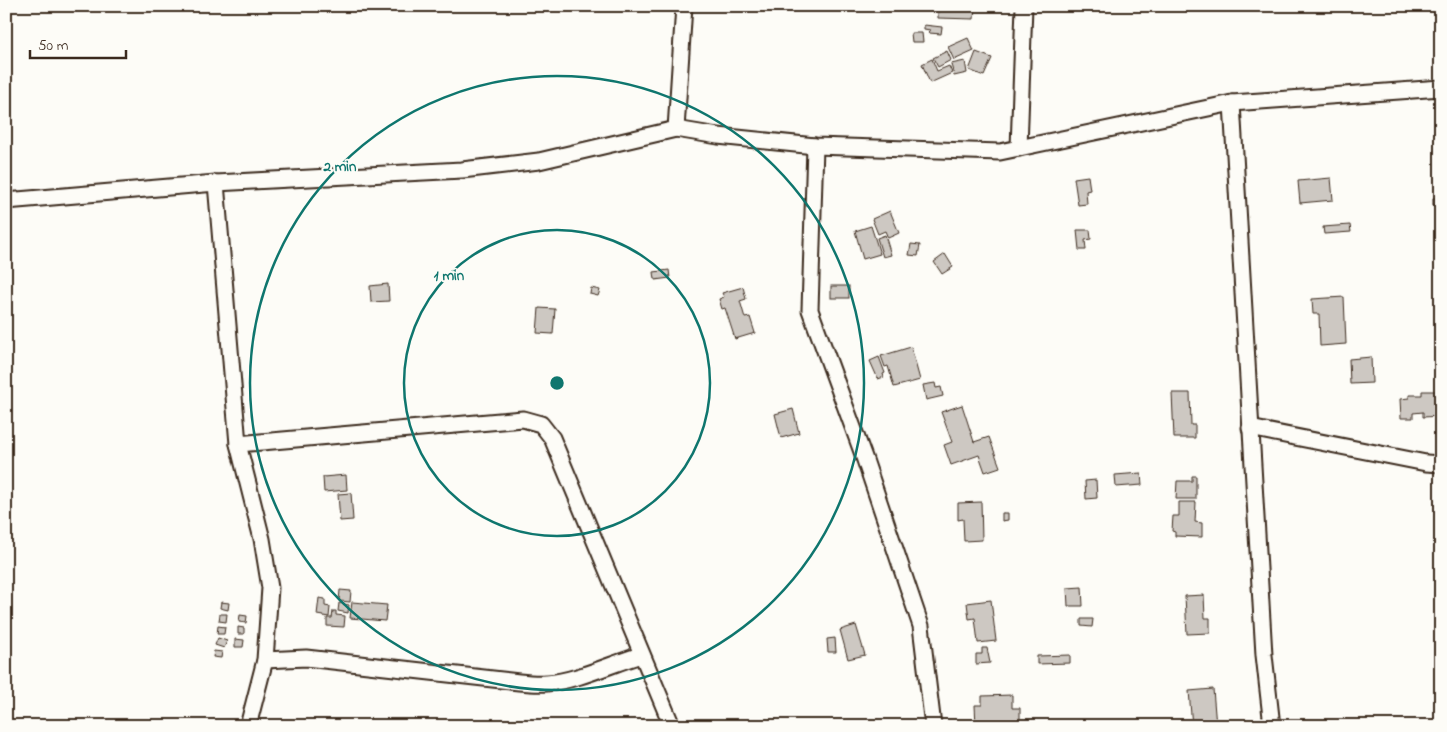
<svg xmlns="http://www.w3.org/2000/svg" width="1447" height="732" font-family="'Indie Flower',sans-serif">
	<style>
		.building { fill: #cdc8c2; stroke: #3b2a1e }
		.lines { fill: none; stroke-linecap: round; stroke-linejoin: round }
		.minor-casing { stroke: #3b2a1e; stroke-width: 19 }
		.minor { stroke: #fdfcf7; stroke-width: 15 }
		.ring { fill: none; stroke: #0f766e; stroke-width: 2.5 }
		.centre { fill: #0f766e; stroke: #fdfcf7; stroke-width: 2.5 }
		.ring-label { font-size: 15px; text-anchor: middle; font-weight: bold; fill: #0f766e; stroke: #fdfcf7; stroke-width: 4; stroke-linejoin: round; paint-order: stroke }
	</style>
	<rect width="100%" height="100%" fill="#fdfcf7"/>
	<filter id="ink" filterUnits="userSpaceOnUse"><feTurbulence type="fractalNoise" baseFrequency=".02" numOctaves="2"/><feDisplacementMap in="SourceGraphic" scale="10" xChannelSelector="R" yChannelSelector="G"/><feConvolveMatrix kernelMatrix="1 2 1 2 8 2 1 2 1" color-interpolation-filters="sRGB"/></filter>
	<g filter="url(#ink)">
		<g class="building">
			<polygon points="938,6 975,6 974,19 938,18"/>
			<polygon points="924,25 942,27 941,34 929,33 930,30 924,29"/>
			<polygon points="911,33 922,33 923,42 912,42"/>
			<polygon points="968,38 974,51 954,60 948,47"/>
			<polygon points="947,51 951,60 938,67 933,58"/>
			<polygon points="976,52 992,58 984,76 969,70"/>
			<polygon points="932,59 937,71 949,66 952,73 930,83 922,64"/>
			<polygon points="965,61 967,73 954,76 951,64"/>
			<polygon points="1088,176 1090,190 1086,191 1087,204 1078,205 1074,178"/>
			<polygon points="1331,178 1333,200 1300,203 1298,181"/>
			<polygon points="1433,198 1438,198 1439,204 1433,205"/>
			<polygon points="890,211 899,233 888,238 885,231 878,234 872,219"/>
			<polygon points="1350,225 1351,232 1324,234 1323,227"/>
			<polygon points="871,226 880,254 863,259 855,231"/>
			<polygon points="1077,230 1090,230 1091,239 1085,240 1086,250 1079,250"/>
			<polygon points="885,235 891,255 883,257 877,238"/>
			<polygon points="911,244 920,245 918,256 909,255"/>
			<polygon points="945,254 953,267 942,274 934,262"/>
			<polygon points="669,270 670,278 655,280 654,272"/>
			<polygon points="388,284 389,301 371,302 370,286"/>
			<rect x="831" y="286" width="18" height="12"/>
			<polygon points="743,287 746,299 740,301 745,318 750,317 755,333 735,339 725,308 722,309 719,299 724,297 722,293"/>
			<polygon points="591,288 600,290 598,296 590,294"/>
			<polygon points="1344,297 1346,344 1320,346 1319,314 1313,314 1312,299"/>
			<polygon points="539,308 555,309 553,334 537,333"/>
			<polygon points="911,347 920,380 894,387 888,366 885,367 881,356"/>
			<polygon points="879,357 885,373 883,374 884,377 878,379 870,361"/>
			<polygon points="1371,357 1372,383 1350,384 1349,359"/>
			<polygon points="935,383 936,388 941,387 943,396 926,400 923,385"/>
			<polygon points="1422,391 1437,391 1438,394 1441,394 1441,416 1423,417 1423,412 1413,413 1413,418 1401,418 1400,399 1409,398 1409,395 1422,395"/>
			<polygon points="1172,393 1190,393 1191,425 1195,425 1195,438 1174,438"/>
			<polygon points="962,405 974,442 989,437 1000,467 985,472 979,455 951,465 944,445 952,442 941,412"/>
			<polygon points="793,409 799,433 781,438 775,414"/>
			<polygon points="1141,473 1142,485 1116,487 1115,475"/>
			<polygon points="346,475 347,490 324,492 323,477"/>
			<polygon points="1192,476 1196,476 1196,499 1176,499 1177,481 1192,481"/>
			<polygon points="1096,480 1097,498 1086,499 1085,481"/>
			<polygon points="351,493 353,520 340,521 338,494"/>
			<polygon points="981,502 982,540 964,541 963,519 958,520 958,503"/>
			<polygon points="1179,502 1196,502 1195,522 1202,523 1202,537 1175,536 1175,532 1172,531 1173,516 1179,516"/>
			<polygon points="1002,513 1008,513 1008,520 1002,521"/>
			<polygon points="1082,587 1083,606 1068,606 1067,588"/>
			<polygon points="340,590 351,591 350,602 339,601"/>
			<polygon points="1204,595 1205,618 1210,618 1210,633 1187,634 1185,596"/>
			<polygon points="319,598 325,599 325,606 330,607 329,617 317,615"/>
			<polygon points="991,600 996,641 978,643 975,618 969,619 967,603"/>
			<polygon points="221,602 229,603 228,610 220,608"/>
			<polygon points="352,602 387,605 385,621 350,618"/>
			<polygon points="339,603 349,605 348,613 338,611"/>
			<polygon points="333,611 336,611 336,615 345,616 344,627 327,626 327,618 332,618"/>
			<polygon points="220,614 227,614 226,622 219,621"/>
			<polygon points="240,615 247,616 246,623 239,622"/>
			<polygon points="1081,619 1093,619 1092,627 1081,626"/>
			<polygon points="856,625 865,655 848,659 840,630"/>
			<polygon points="218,626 225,627 224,634 217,634"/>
			<polygon points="238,627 244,628 244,634 238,634"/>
			<polygon points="218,638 227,641 224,648 215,645"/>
			<polygon points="835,638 836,652 828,652 827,639"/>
			<polygon points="235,639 244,640 243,647 235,647"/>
			<polygon points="982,648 987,648 990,663 976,664 976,654 982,654"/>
			<polygon points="214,651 222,652 221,658 213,657"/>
			<polygon points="1070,655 1070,663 1037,664 1037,656"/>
			<polygon points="1213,689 1216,726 1192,726 1189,691"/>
			<polygon points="1012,695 1012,708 1020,708 1020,725 976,726 975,705 982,705 982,696"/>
		</g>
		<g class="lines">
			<g class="minor-casing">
				<g id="minor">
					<polyline points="1232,103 1264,655 1272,726"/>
					<polyline points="676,129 718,136 815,146 1000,152 1232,103 1441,88"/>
					<polyline points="815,146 810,310 865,460 921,626 933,726"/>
					<polyline points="1019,148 1024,6"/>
					<polyline points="216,183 238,444 262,539 270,588 265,660 248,726"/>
					<polyline points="6,201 216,183 462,170 539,161 676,129 684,6"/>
					<polyline points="1250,428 1426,463 1441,464"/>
					<polyline points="238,444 523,419 541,424 552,438 672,726"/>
					<path d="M265 660 306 658 519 682C528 683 538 684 547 683 576 681 611 664 641 655"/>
				</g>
			</g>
			<use href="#minor" class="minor"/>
		</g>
	</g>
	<g class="ring">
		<circle cx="557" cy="383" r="153"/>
		<circle cx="557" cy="383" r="307"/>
	</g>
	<circle cx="557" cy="383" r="8" class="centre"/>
	<g class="ring-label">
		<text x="340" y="171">2 min</text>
		<text x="449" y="280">1 min</text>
	</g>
	<rect width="1447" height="732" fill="none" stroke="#fdfcf7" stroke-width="25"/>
	<rect x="12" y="12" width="1422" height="707" fill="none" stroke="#3b2a1e" stroke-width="2" filter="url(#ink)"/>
	<path d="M30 50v8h96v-8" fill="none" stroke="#3b2a1e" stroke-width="2.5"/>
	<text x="38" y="50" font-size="15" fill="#3b2a1e" stroke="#fdfcf7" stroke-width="4" paint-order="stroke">50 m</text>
</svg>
